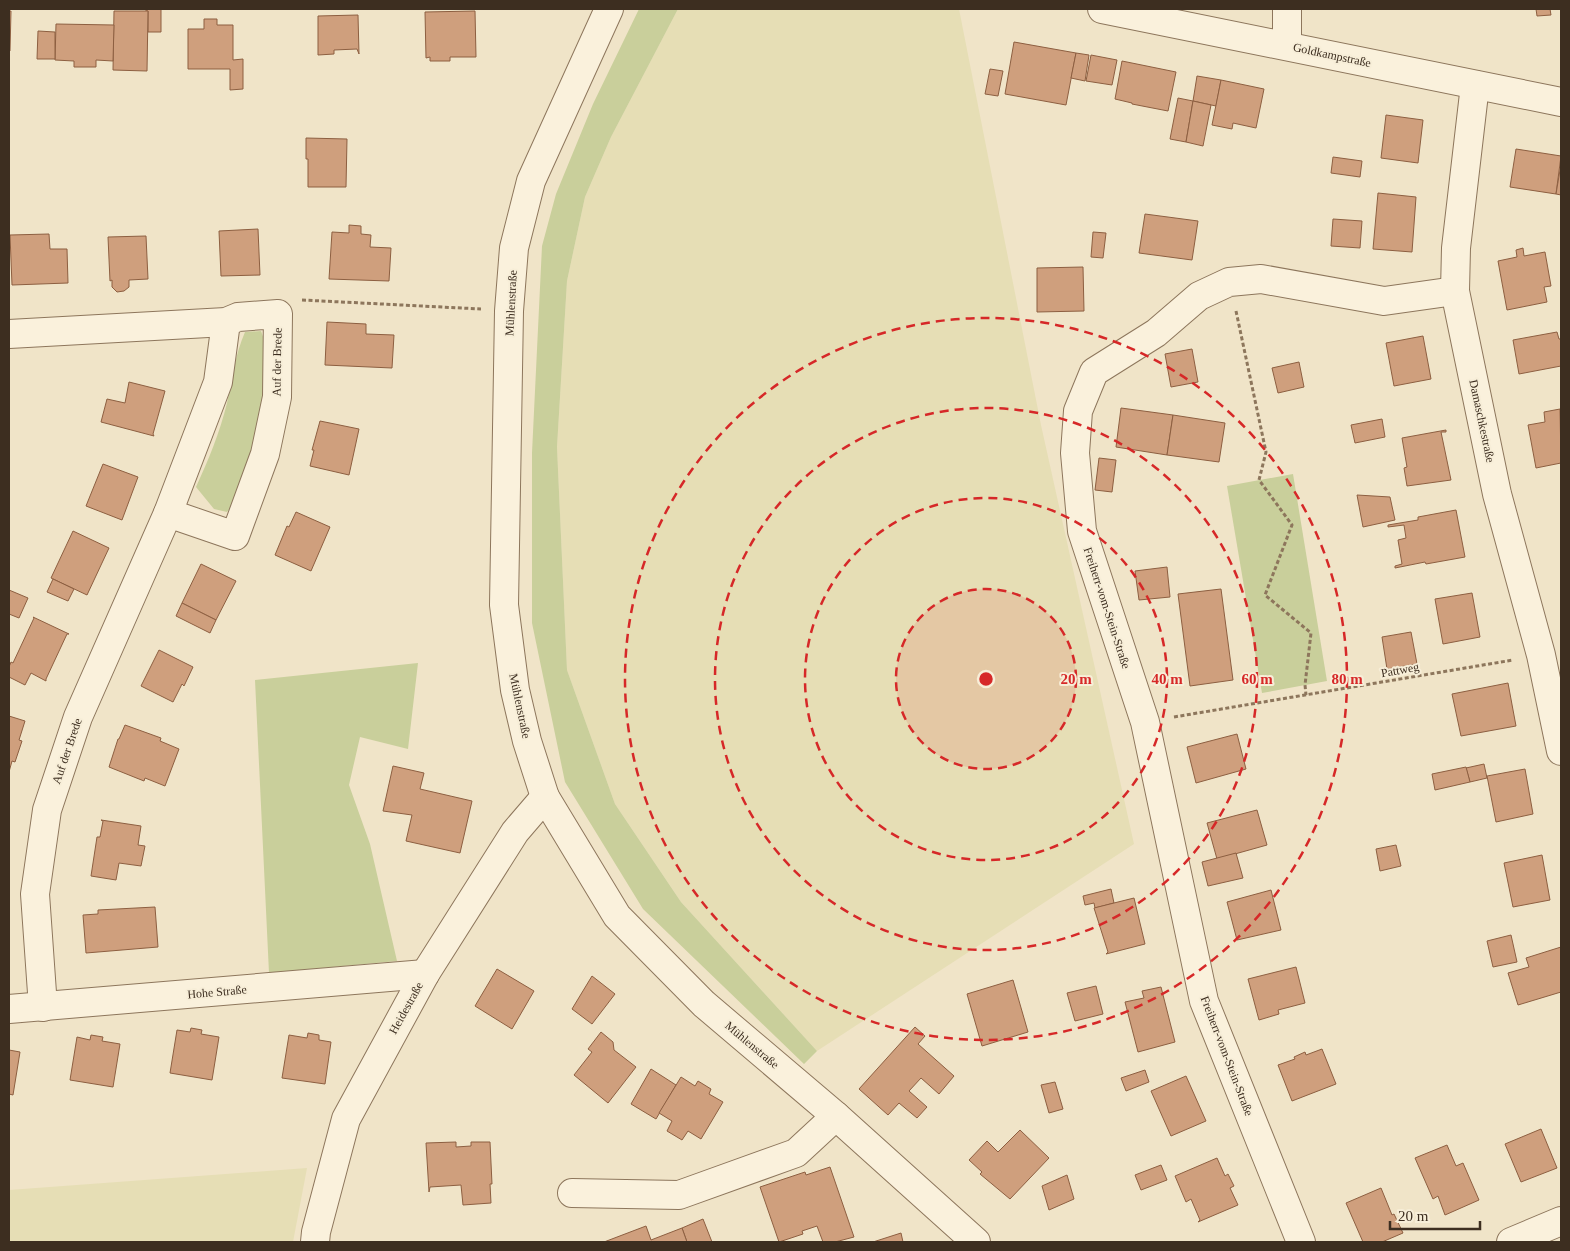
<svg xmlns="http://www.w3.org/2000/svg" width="1570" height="1251" font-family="'Times New Roman',serif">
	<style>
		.farmland { fill: #e6deb5 }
		.green { fill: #c9cf9b }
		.building { fill: #cf9f7d; stroke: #8d5f41 }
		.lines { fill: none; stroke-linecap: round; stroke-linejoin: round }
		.minor-casing { stroke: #8d765c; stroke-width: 30 }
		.path { stroke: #8d765c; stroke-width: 3; stroke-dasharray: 4 2.5; stroke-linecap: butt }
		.minor { stroke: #faf1dc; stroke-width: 28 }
		.ring { fill: none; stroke: #d62828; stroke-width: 2.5; stroke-dasharray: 9 6 }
		.labels { text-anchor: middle; stroke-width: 4; stroke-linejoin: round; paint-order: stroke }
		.street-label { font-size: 12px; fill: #3d2e20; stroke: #f7eed8 }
		.centre { fill: #d62828; stroke: #f7eed8; stroke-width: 2.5 }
		.ring-label { font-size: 15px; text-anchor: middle; font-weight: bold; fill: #d62828; stroke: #f7eed8; stroke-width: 4; stroke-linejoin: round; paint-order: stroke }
	</style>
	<rect width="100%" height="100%" fill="#f0e4c8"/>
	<g class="farmland">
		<polygon points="678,9 959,9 1041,425 1134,844 817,1051 681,902 615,804 567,670 557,447 567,281 585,197 611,137"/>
		<polygon points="307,1168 293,1242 9,1242 9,1190"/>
	</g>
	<g class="green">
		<polygon points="639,9 678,9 611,137 585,197 567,281 557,447 567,670 615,804 681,902 817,1051 804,1064 643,909 565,782 532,623 532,453 542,246 556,194 593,104"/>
		<path d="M261 331 266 345V378L252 455 238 499 227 512 214 509 196 487C208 461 220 432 227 403 232 379 235 355 245 332Z"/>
		<polygon points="1293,474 1327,681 1262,693 1227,486"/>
		<polygon points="418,663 408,749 360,737 349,785 370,844 397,961 269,973 255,680"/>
	</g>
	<g class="building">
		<polygon points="146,9 161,9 161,32 148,32 148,11 146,11"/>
		<polygon points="1536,9 1550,9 1551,15 1537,16"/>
		<polygon points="9,11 11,11 10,51 9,51"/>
		<polygon points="114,11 148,11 147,71 113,70"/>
		<polygon points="475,11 476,57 450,57 450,61 430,61 430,57 426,58 425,12"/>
		<polygon points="358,15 359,54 357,49 334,50 334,54 318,55 318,16"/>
		<polygon points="204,19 217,19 217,25 233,25 233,60 243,59 243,89 230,90 230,69 188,69 188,29 204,29"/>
		<polygon points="56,24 114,25 113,61 96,60 96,67 74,67 74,61 55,60"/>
		<polygon points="38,31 55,32 55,59 37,59"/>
		<polygon points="1014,42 1076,53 1066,105 1005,94"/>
		<polygon points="1076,53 1089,55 1085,81 1071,78"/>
		<polygon points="1091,55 1117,60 1112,85 1086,81"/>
		<polygon points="1122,61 1176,72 1168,111 1132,104 1132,103 1115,99"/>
		<polygon points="990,69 1003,71 998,96 985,94"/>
		<polygon points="1197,76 1221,80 1216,106 1193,101"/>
		<polygon points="1221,80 1264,89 1256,128 1233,123 1232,129 1212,125"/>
		<polygon points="1178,98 1193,101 1186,142 1170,139"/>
		<polygon points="1193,101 1211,105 1203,146 1186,142"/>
		<polygon points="1386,115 1423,120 1418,163 1381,158"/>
		<polygon points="306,138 347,139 346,187 308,187 308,159 306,159"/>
		<polygon points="1516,149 1561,156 1556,194 1510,187"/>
		<polygon points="1333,157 1362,161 1360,177 1331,173"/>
		<polygon points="1561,164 1561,195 1556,194"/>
		<polygon points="1378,193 1416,197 1412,252 1373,249"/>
		<polygon points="1145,214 1198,221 1192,260 1139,253"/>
		<polygon points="1333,219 1362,221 1360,248 1331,246"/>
		<polygon points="349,225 361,226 361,234 371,235 370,247 391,248 389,281 329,279 332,232 349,233"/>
		<polygon points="258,229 260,275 221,276 219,231"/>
		<polygon points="1093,232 1106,233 1103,258 1091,257"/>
		<polygon points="49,234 50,249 67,249 68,283 12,285 10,235"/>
		<polygon points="146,236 148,279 129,280 129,287 124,291 117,292 112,287 112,280 110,281 108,237"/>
		<polygon points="1523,248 1524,256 1545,252 1551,286 1544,287 1547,302 1507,310 1498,261 1517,257 1516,250"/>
		<polygon points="1083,267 1084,311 1037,312 1037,268"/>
		<polygon points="327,322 366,324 366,334 394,335 392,368 325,365"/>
		<polygon points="1557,332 1559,339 1561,339 1561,366 1519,374 1513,340"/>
		<polygon points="1423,336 1431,379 1394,386 1386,343"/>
		<polygon points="1192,349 1198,382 1171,387 1165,354"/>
		<polygon points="1299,362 1304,387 1278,393 1272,368"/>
		<polygon points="129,382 165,391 153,434 154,436 101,422 107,399 125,403"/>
		<polygon points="1121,408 1173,415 1167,455 1116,447"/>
		<polygon points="1560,409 1561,463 1536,468 1528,425 1545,422 1544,412"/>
		<polygon points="1173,415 1225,423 1219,462 1167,455"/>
		<polygon points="1382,419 1385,437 1355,443 1351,425"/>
		<polygon points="320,421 359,429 349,475 310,466 314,450 312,450"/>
		<polygon points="1446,430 1446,432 1441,432 1451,480 1407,486 1404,468 1407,467 1402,438"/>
		<polygon points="1099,458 1116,460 1112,492 1095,490"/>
		<polygon points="103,464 138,477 122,520 86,506"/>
		<polygon points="1357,495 1390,497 1395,520 1363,527"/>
		<polygon points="1456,510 1465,557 1426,564 1425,562 1395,568 1395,566 1402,564 1398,540 1406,538 1404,525 1388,527 1388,525 1418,520 1418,517"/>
		<polygon points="296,512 330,527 311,571 275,555 287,526 289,527"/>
		<polygon points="73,531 109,548 87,595 51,578"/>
		<polygon points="201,564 236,581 216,620 182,603"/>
		<polygon points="1167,567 1170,597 1139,600 1135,571"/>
		<polygon points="53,579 74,589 68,601 47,592"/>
		<polygon points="1221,589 1233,680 1190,686 1178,594"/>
		<polygon points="9,590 28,598 19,618 9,614"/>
		<polygon points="1472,593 1480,637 1443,644 1435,599"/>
		<polygon points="182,603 216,620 210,633 176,616"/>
		<polygon points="33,617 69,634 67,634 46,679 46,681 31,673 25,685 9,677 9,667 11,662 13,663 34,618"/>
		<polygon points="1411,632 1417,664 1387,669 1382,637"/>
		<polygon points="159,650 193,667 184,686 182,684 173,702 141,686"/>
		<polygon points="1508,683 1516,726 1461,736 1452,694"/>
		<polygon points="9,716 25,721 19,740 22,741 15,762 12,761 9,772"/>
		<polygon points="125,725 161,738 160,741 179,749 165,786 145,778 144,781 109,767 118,739 119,739"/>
		<polygon points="1237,734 1246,769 1196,783 1187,747"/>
		<polygon points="1484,764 1487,778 1470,782 1466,768"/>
		<polygon points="393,766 424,773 420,789 472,801 460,853 406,841 412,815 383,811"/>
		<polygon points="1466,767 1470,782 1435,790 1432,774"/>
		<polygon points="1525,769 1533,814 1496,822 1487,776"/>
		<polygon points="1257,810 1267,845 1217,859 1207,823"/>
		<polygon points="101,820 141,826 138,845 145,846 141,866 119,863 116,880 91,876 97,837 100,837 103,821"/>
		<polygon points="1396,845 1401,866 1380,871 1376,849"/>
		<polygon points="1236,853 1243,878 1208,886 1202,862"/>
		<polygon points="1542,855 1550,900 1513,907 1504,863"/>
		<polygon points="1111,889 1114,903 1095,908 1094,903 1085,905 1083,896"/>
		<polygon points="1271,890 1281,930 1237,940 1227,902"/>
		<polygon points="1134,898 1145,944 1106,954 1108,952 1094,908"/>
		<polygon points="155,907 158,947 86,953 83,915 98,914 98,910"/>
		<polygon points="1511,935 1517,962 1493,967 1487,941"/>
		<polygon points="1561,947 1561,992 1518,1005 1508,973 1529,967 1526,958"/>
		<polygon points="1296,967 1305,1003 1278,1010 1279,1014 1259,1020 1248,979"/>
		<polygon points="497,969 534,991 512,1029 475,1006"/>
		<polygon points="592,976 615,994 592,1024 572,1009"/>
		<polygon points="1013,980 1028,1032 982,1046 967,994"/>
		<polygon points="1096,986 1103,1014 1075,1021 1067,993"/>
		<polygon points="1161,987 1175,1042 1138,1052 1125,1002 1144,998 1142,991"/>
		<polygon points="915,1027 925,1036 918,1044 954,1076 939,1094 921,1078 909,1091 927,1107 917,1118 899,1103 888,1115 859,1089"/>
		<polygon points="191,1028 202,1030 201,1034 219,1037 212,1080 170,1073 177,1030 190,1032"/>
		<polygon points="601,1032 613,1042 614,1050 636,1067 608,1103 574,1075 592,1052 588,1049"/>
		<polygon points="308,1033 319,1035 319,1040 331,1042 325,1084 282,1078 289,1035 307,1038"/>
		<polygon points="91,1035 103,1037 102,1041 120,1044 113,1087 70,1080 77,1037 90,1040"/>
		<polygon points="1322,1049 1336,1084 1292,1101 1278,1065 1295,1059 1294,1057 1305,1052 1306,1055"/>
		<polygon points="9,1050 20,1052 13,1095 9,1094"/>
		<polygon points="651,1069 676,1085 656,1119 631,1104"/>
		<polygon points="1145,1070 1149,1082 1126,1091 1121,1078"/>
		<polygon points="1186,1076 1206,1121 1171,1136 1151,1091"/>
		<polygon points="681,1077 695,1086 698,1081 711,1089 709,1094 723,1102 701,1139 688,1131 682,1140 667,1131 672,1121 659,1113"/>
		<polygon points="1055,1082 1063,1109 1049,1113 1041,1085"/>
		<polygon points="1541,1129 1557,1168 1521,1182 1505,1144"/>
		<polygon points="1020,1130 1049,1158 1010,1199 980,1174 982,1172 969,1160 987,1141 998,1152"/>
		<polygon points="456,1142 456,1147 471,1146 471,1142 490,1142 492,1184 490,1184 491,1203 463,1205 461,1185 430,1187 429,1192 426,1143"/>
		<polygon points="1447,1145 1456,1166 1463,1163 1479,1200 1445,1215 1438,1196 1433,1199 1415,1158"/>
		<polygon points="1217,1158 1225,1176 1228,1174 1234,1186 1230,1188 1238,1205 1198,1222 1200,1220 1191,1199 1186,1202 1175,1176"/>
		<polygon points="1161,1165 1167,1180 1141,1190 1135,1175"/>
		<polygon points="830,1167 854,1237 835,1242 823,1242 817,1226 802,1231 803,1234 779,1242 760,1187 805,1172 806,1175"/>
		<polygon points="1067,1175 1074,1199 1049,1210 1042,1186"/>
		<polygon points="1381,1188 1392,1215 1394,1214 1403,1233 1382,1242 1363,1242 1346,1203"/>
		<polygon points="703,1219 712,1242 687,1242 682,1228"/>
		<polygon points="646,1226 651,1240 682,1228 687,1242 604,1242"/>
		<polygon points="901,1233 903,1242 873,1242"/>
	</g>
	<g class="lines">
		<g class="minor-casing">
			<g id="minor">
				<polyline points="609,9 531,181 514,248 509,311 504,605 515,690 527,741 545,797 617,916 704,1004 836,1116 976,1242"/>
				<polyline points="1102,9 1561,102"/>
				<polyline points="1287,9 1287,45"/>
				<polyline points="1475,85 1456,248 1455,291 1497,494 1541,655 1561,751"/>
				<polyline points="9,334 226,322 238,317 278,314 277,397 265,454 235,536 168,513"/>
				<polyline points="43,1007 35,894 47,810 78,717 168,513 218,382 226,322"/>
				<polyline points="9,1009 425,974"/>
				<polyline points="572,1193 679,1195 796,1153 836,1116"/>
				<polyline points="315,1242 316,1232 346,1119 425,974 515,832 545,797"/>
				<polyline points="1301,1242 1204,1001 1145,722 1082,531 1075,453 1078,411 1094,372 1156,333 1199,296 1229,282 1261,279 1384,301 1455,291"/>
				<polyline points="1511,1242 1561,1221"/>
			</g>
		</g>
		<g class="path">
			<polyline points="302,300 481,309"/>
			<polyline points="1236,311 1266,452 1259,480 1292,525 1265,595 1311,633 1305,685 1306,695"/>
			<polyline points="1174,717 1513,660"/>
		</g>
		<use href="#minor" class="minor"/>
	</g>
	<circle cx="986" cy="679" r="90" fill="#d62828" fill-opacity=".12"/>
	<g class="ring">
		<circle cx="986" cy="679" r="90"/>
		<circle cx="986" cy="679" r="181"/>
		<circle cx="986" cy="679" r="271"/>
		<circle cx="986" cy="679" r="361"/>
	</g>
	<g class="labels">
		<g class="street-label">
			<text transform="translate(1332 55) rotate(12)" y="4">Goldkampstraße</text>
			<text transform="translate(511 303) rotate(-87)" y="4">Mühlenstraße</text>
			<text transform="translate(277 362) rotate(-89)" y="4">Auf der Brede</text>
			<text transform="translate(1482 421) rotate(78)" y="4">Damaschkestraße</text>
			<text transform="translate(1107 608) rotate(72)" y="4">Freiherr-vom-Stein-Straße</text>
			<text transform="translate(1400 670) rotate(-10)" y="4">Pattweg</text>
			<text transform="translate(520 706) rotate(78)" y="4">Mühlenstraße</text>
			<text transform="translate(67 751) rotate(-71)" y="4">Auf der Brede</text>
			<text transform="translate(217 992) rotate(-5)" y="4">Hohe Straße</text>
			<text transform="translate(406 1008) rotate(-61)" y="4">Heidestraße</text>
			<text transform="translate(752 1045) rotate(40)" y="4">Mühlenstraße</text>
			<text transform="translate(1227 1056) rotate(69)" y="4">Freiherr-vom-Stein-Straße</text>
		</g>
	</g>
	<circle cx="986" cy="679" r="8" class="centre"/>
	<g class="ring-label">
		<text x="1076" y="684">20 m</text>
		<text x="1167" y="684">40 m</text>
		<text x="1257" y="684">60 m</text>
		<text x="1347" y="684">80 m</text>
	</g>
	<rect width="1570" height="1251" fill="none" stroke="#3d2e20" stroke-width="20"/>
	<path d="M1390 1221v8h90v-8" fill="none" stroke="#3d2e20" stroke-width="2.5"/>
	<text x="1398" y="1221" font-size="15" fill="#3d2e20" stroke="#f7eed8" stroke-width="4" paint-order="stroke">20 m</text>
</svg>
